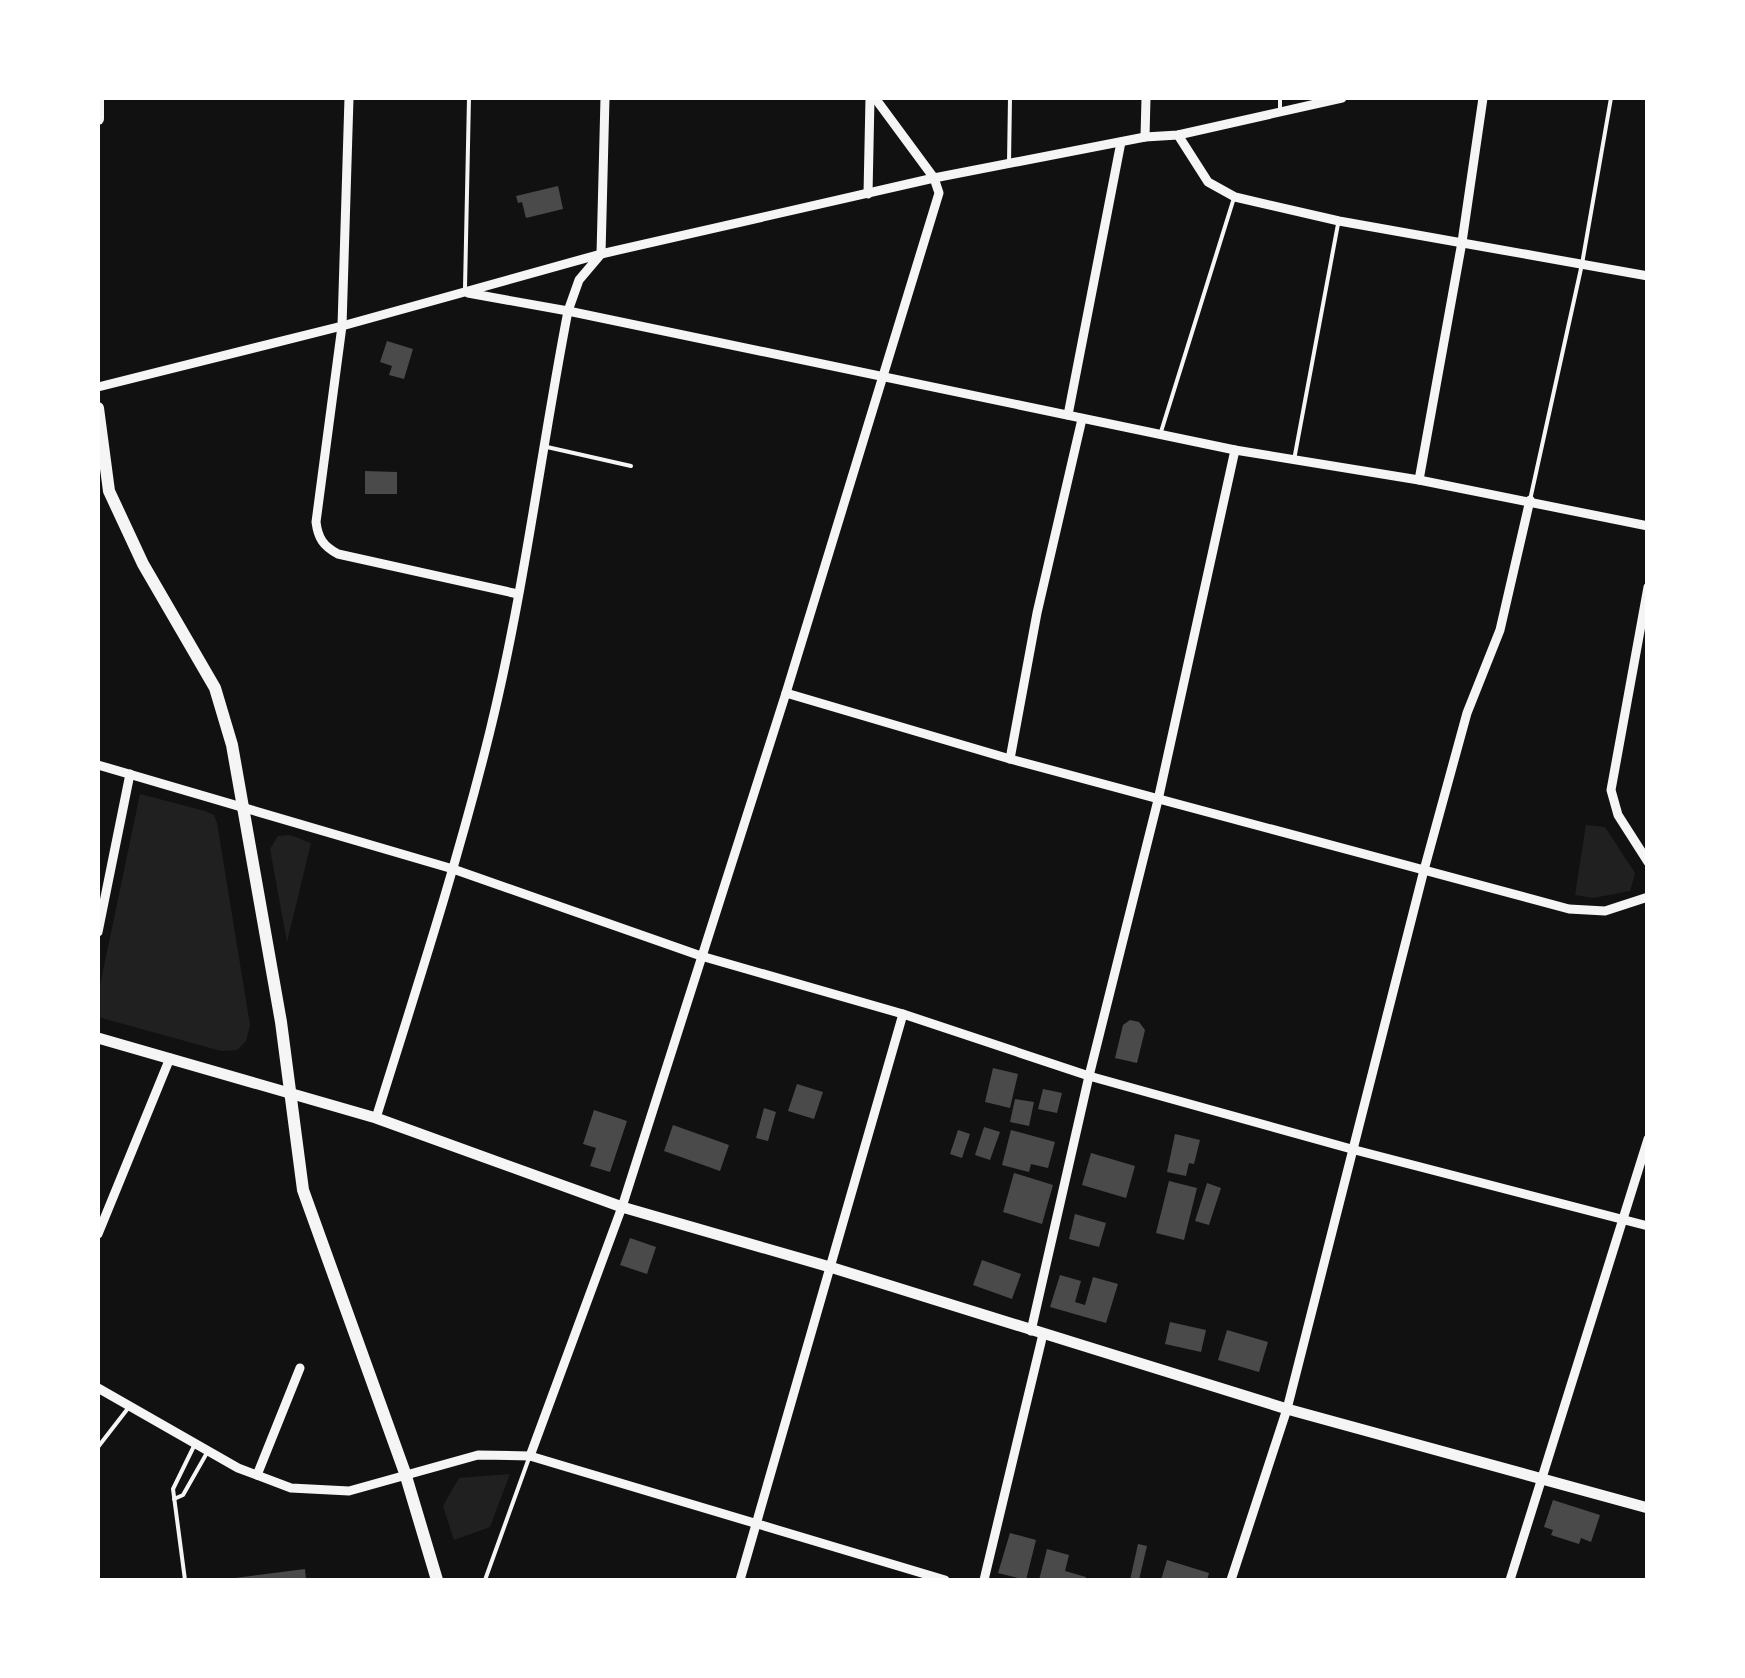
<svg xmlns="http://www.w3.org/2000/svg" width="1745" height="1678" font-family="Lato,sans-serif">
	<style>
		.green { fill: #202020 }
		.building { fill: #4a4a4a }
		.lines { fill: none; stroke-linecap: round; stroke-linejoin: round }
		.service { stroke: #f5f5f5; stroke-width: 4 }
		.minor { stroke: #f5f5f5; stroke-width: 9 }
		.tertiary { stroke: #f5f5f5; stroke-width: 11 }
		.secondary { stroke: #f5f5f5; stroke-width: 12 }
	</style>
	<rect width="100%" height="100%" fill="#111"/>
	<g class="green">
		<polygon points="140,794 205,811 214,815 217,823 250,1025 246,1041 237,1050 221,1051 98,1017 98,995"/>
		<polygon points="1586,825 1605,827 1635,873 1630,891 1593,898 1575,895"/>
		<polygon points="290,835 311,843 287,942 270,849 278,836"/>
		<polygon points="510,1474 490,1527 454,1540 443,1506 459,1478"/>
	</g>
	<g class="building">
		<polygon points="558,186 563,209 526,218 522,202 518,203 516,196"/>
		<polygon points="387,341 413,349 404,379 389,375 392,366 380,362"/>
		<polygon points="365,471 397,472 397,494 365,494"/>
		<polygon points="1130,1020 1139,1022 1145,1030 1137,1063 1115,1058 1123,1025"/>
		<polygon points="993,1068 1018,1074 1010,1108 985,1102"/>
		<polygon points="797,1084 823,1092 814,1119 788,1111"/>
		<polygon points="1043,1089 1062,1093 1057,1113 1038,1109"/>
		<polygon points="1015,1099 1034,1102 1029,1126 1010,1122"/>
		<polygon points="764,1108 776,1112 768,1141 756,1138"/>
		<polygon points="594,1110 627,1121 610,1172 590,1166 596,1148 583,1144"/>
		<polygon points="673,1125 729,1145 720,1171 664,1151"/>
		<polygon points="984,1127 1000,1132 990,1160 975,1155"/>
		<polygon points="958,1130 970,1134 962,1158 950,1154"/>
		<polygon points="1011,1130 1055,1142 1048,1168 1031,1164 1029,1172 1002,1165"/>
		<polygon points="1175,1134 1200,1140 1194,1164 1189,1163 1186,1176 1167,1172"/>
		<polygon points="1091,1153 1135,1166 1126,1198 1082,1185"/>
		<polygon points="1014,1173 1053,1185 1042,1224 1003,1212"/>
		<polygon points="1169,1181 1197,1188 1184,1240 1156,1233"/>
		<polygon points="1207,1183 1221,1188 1209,1225 1195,1221"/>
		<polygon points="1075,1214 1106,1223 1099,1247 1069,1239"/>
		<polygon points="630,1238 656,1247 647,1274 620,1265"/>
		<polygon points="982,1260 1021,1274 1012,1299 973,1285"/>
		<polygon points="1060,1275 1081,1281 1075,1302 1085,1305 1093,1277 1118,1284 1106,1323 1050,1307"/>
		<polygon points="1170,1322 1206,1330 1201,1352 1165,1344"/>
		<polygon points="1227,1330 1268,1342 1259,1372 1218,1360"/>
		<polygon points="1553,1500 1600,1515 1591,1542 1581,1538 1579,1544 1551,1535 1553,1530 1544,1527"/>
		<polygon points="1010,1533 1036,1540 1026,1580 998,1573"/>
		<polygon points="1138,1544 1147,1546 1139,1580 1130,1580"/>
		<polygon points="1047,1549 1069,1555 1065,1571 1086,1577 1085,1580 1039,1580"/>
		<polygon points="1167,1560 1209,1573 1207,1580 1161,1580"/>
		<polygon points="305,1569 306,1580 235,1580 235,1578"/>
	</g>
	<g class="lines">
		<g class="service">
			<polyline points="1280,112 1280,98"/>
			<polyline points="1009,163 1010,98"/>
			<polyline points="465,288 469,98"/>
			<polyline points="1160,435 1233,201"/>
			<polyline points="547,447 631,466"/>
			<polyline points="1294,460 1338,224"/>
			<polyline points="1530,500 1582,264 1611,98"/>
			<polyline points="98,1447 129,1407"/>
			<polyline points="174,1499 183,1495 208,1451"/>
			<polyline points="185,1580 173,1489 195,1444"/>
			<polyline points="485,1580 529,1458"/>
		</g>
		<g class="minor">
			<path d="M349 98 342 326 316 522C318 538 323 546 338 554L518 594"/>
			<polyline points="1178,135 1208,182 1235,197 1339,221 1648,276"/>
			<polyline points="1145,137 1146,98"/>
			<polyline points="868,194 870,98"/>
			<polyline points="468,293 568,311 1235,450 1419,480 1648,526"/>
			<polyline points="98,387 342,326 601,254 934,178 1145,137 1178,135 1342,98"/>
			<polyline points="1068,415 1121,142"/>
			<polyline points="1419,480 1462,242 1483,98"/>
			<polyline points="1648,587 1611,790 1618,815 1648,862"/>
			<polyline points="786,693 1010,759 1569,909 1605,911 1648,897"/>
			<polyline points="1010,759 1037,613 1082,419"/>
			<polyline points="98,765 453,869 701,956 903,1014 1089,1076 1355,1150 1648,1226"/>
			<polyline points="98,932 130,774"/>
			<path d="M376 1118C416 990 458 861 490 731 524 593 541 450 568 311L579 280 601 254 605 98"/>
			<polyline points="98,1234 170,1058"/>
			<polyline points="1031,1331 1089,1076 1158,800 1235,450"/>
			<polyline points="98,1388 238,1468 291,1488 349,1491 478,1455 530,1456 622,1207 786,693 939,193 934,178 875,98"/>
			<polyline points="530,1456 945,1580"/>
			<polyline points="257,1475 300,1368"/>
			<polyline points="740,1580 903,1014"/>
			<polyline points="984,1580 1043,1334"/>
			<polyline points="1231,1580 1287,1409 1424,870 1467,713 1500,630 1530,500"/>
			<polyline points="1510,1580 1648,1139"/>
		</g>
		<polyline class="tertiary" points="98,1038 376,1118 622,1207 830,1267 1287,1409 1648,1508"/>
		<g class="secondary">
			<polyline points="98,119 98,98"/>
			<polyline points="98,408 109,491 143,564 215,688 232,745 281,1022 303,1190 405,1473 437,1580"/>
		</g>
	</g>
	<rect width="1745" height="1678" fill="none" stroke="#ffffff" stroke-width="200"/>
</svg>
